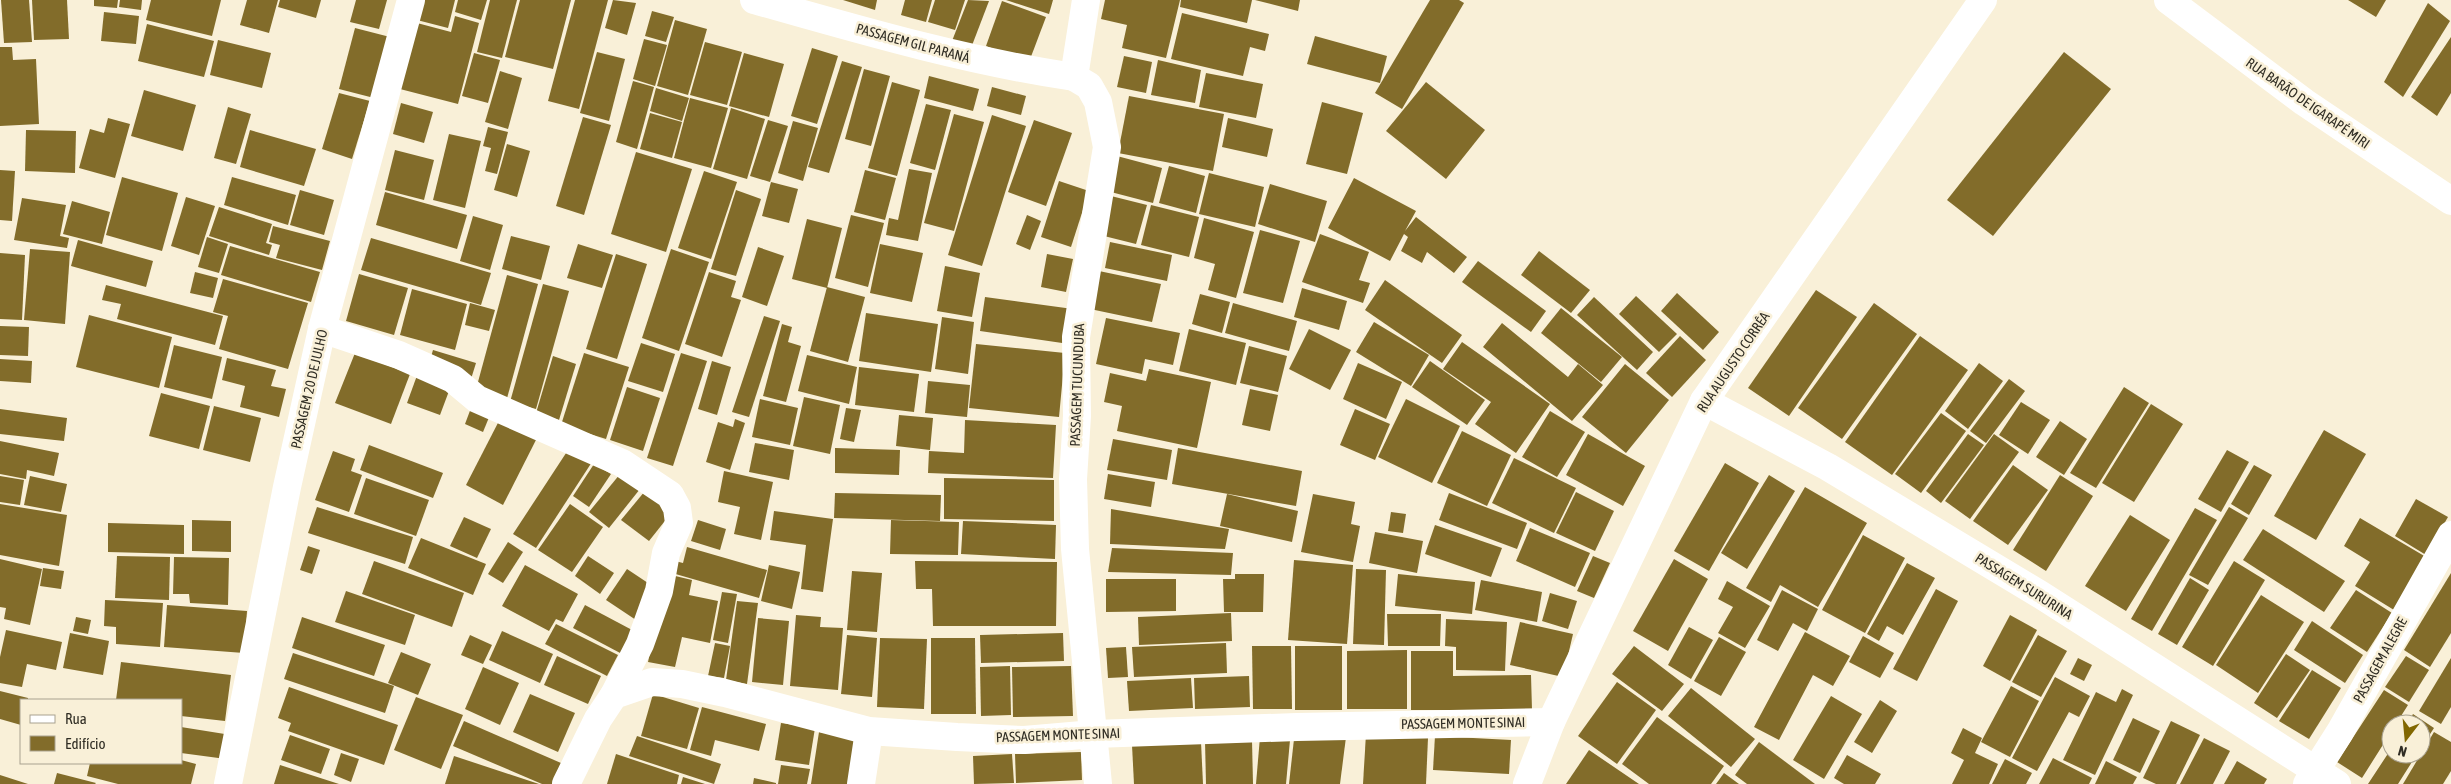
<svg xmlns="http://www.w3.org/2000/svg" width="2451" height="784" font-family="'Asap Condensed',sans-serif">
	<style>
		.building { fill: #826c2a }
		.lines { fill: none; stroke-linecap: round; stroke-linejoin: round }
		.minor { stroke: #fff; stroke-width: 28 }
		.major { stroke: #fff; stroke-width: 28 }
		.labels { text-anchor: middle; stroke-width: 5; stroke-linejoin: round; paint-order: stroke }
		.street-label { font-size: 14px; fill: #302d24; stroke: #f9f0d8 }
	</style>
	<rect width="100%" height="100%" fill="#f9f0d8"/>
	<g class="building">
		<polygon points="1,0 29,0 32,42 4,43"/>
		<polygon points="32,0 67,0 69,39 34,40"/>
		<polygon points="94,0 118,0 117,8 94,6"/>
		<polygon points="120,0 142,0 141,10 119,7"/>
		<polygon points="151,0 221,0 212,36 146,20"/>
		<polygon points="247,0 278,0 269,33 240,25"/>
		<polygon points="280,0 321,0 316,18 278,7"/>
		<polygon points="356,0 387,0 379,29 350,22"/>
		<polygon points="422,0 455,0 448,28 417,20"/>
		<polygon points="458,0 487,0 481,20 455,12"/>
		<polygon points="490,0 517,0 502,58 477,52"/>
		<polygon points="520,0 571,0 553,69 505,57"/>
		<polygon points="575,0 608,0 579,109 548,101"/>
		<polygon points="613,0 636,3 627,35 605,28"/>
		<polygon points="843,0 877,0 875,10"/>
		<polygon points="905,0 932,0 926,22 901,15"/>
		<polygon points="935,0 965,0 955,30 928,22"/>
		<polygon points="968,0 989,1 971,48 952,41"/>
		<polygon points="1006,0 1053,0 1049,14"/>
		<polygon points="1105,0 1180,0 1166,58 1122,48 1127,25 1101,19"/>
		<polygon points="1181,0 1252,0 1247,23 1180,7"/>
		<polygon points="1255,0 1300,0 1298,11"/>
		<polygon points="1430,0 1459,0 1464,3 1402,109 1375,93"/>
		<polygon points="2348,0 2386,0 2376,17"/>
		<polygon points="1002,1 1046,17 1029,62 986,46"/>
		<polygon points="2428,3 2450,21 2403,97 2384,82"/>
		<polygon points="652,11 674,17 666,42 645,36"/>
		<polygon points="104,12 139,16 136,44 101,41"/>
		<polygon points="1182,13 1269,34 1265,51 1250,47 1243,76 1171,59"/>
		<polygon points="455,16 479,23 458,104 400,89 417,23 451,32"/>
		<polygon points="675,20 707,29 688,95 657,86"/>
		<polygon points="147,24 214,41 204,77 138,61"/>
		<polygon points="355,28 390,37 374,98 339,89"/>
		<polygon points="1315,36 1387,56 1380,83 1307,64"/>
		<polygon points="2451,37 2451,93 2437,116 2411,97"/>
		<polygon points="644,39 667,45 655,86 633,79"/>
		<polygon points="218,40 271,53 262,88 210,75"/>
		<polygon points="705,42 742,52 727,105 690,95"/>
		<polygon points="0,47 12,47 13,60 36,59 39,124 0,126"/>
		<polygon points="812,48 838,56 817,124 791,116"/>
		<polygon points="597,52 625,59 609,121 580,113"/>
		<polygon points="2064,52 2111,89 1993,236 1947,200"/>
		<polygon points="474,53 500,60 488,103 462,96"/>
		<polygon points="744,53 784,64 769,117 729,106"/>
		<polygon points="1124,56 1152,62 1146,93 1117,87"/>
		<polygon points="1158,60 1201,70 1195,103 1151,95"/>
		<polygon points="842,61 862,67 829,173 808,167"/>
		<polygon points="864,69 890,76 871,146 845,139"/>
		<polygon points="500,71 522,78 508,129 485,122"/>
		<polygon points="1206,73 1263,84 1256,118 1199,107"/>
		<polygon points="929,76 979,89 973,111 924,98"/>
		<polygon points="633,81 654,87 637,149 616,142"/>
		<polygon points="892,82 920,90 897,176 868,168"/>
		<polygon points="1426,82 1485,130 1446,179 1386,131"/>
		<polygon points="992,87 1026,96 1021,115 987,106"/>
		<polygon points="656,88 689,98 682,121 650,111"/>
		<polygon points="144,90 196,105 183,151 131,136"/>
		<polygon points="339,93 370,101 352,159 322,149"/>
		<polygon points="1129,96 1224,114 1213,171 1118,153"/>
		<polygon points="690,98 728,108 711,168 674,158"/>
		<polygon points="1322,102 1363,113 1347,174 1306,164"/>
		<polygon points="401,103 433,112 424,143 393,134"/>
		<polygon points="926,104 951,110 935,170 910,163"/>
		<polygon points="228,107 251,114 236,164 214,158"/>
		<polygon points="731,108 765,119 747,179 713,169"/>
		<polygon points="650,113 682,122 672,158 640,149"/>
		<polygon points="954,114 984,122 954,231 924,223"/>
		<polygon points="992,115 1026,126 982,266 948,255"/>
		<polygon points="583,117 611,125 584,215 556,206"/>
		<polygon points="108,118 130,124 115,178 79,168 90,129 104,133"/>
		<polygon points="1228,118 1273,129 1267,157 1222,147"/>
		<polygon points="768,120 788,126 770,182 750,176"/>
		<polygon points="1034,120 1072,133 1046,206 1008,192"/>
		<polygon points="793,121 818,128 803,181 778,173"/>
		<polygon points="488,127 508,132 497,174 485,171 491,148 483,146"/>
		<polygon points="26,130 76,131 75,173 25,171"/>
		<polygon points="250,130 316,149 304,186 240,167"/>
		<polygon points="449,134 481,141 465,208 433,200"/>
		<polygon points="507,144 530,151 517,197 494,190"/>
		<polygon points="395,150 434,160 424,200 385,190"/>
		<polygon points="636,152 692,169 666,252 611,234"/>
		<polygon points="1117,156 1162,168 1153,203 1107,191"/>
		<polygon points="1169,166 1205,176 1196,213 1159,203"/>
		<polygon points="909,169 932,173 918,241 886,235 889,218 898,220"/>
		<polygon points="0,170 15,171 12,221 0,220"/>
		<polygon points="865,170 896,178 885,220 854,212"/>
		<polygon points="704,171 737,182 711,259 678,248"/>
		<polygon points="1209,173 1264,187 1255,227 1199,214"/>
		<polygon points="122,177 178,193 162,251 106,235"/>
		<polygon points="232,177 296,195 288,225 224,205"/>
		<polygon points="1354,178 1416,211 1405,231 1416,217 1467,257 1454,273 1427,252 1422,263 1401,251 1408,237 1404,234 1390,261 1328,228"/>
		<polygon points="1059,181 1089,191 1071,247 1041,237"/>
		<polygon points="771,182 798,189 789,223 762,216"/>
		<polygon points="1270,184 1327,201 1315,242 1258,224"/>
		<polygon points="300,190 334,200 324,235 290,225"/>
		<polygon points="736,190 761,199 736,276 711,269"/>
		<polygon points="385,192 467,215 457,249 376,225"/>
		<polygon points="1107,195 1147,205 1136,244 1096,234"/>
		<polygon points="186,197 215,206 199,255 171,246"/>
		<polygon points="22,198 66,205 60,236 69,238 67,248 14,240"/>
		<polygon points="72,201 110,212 102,244 63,234"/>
		<polygon points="1151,205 1199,217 1189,257 1141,245"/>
		<polygon points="219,207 272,224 266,243 272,245 269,255 209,236"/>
		<polygon points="851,215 884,223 868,287 835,278"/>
		<polygon points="1027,215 1041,221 1030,250 1016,244"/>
		<polygon points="473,216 503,225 490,270 460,261"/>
		<polygon points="1204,218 1254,232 1236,298 1208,290 1215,264 1194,258"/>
		<polygon points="807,219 842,228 827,288 792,279"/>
		<polygon points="273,226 330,241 322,270 276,258 280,245 269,242"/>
		<polygon points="1260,230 1300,241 1283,303 1243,293"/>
		<polygon points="1320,234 1369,252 1359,280 1370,283 1363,303 1302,282"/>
		<polygon points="511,236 550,246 541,280 502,269"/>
		<polygon points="207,237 228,244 219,273 198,267"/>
		<polygon points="371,238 491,273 481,305 361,270"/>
		<polygon points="78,240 153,261 146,287 71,266"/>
		<polygon points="1110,242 1172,255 1167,281 1105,268"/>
		<polygon points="578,244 613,255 602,288 567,278"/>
		<polygon points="880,244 923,253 912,302 870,293"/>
		<polygon points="230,246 320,272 311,302 221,275"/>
		<polygon points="758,247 784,256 767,306 742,297"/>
		<polygon points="30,249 70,252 65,324 24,320"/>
		<polygon points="671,249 709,262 679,351 642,338"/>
		<polygon points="1539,251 1590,290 1571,313 1521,275"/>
		<polygon points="0,253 25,255 22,320 0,319"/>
		<polygon points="616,254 647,264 617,359 586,349"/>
		<polygon points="1047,254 1073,259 1066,292 1041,287"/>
		<polygon points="1478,261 1546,311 1531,332 1462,282"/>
		<polygon points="945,266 980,273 972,317 937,311"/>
		<polygon points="1099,271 1161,284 1152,322 1090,309"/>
		<polygon points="195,272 218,278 213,298 190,293"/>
		<polygon points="709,272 736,281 731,297 741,300 722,357 685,344"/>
		<polygon points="359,274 408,288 394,335 346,321"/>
		<polygon points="507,275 538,284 506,402 475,393"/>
		<polygon points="223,279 308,303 288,369 219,349 228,316 213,312"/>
		<polygon points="1385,280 1462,335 1442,363 1365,310"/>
		<polygon points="543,284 569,291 536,409 510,402"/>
		<polygon points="106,285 223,316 215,345 117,319 121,304 102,300"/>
		<polygon points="827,287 865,297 848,362 810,351"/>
		<polygon points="1302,288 1347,301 1339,330 1294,317"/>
		<polygon points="412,289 467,304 455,350 400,335"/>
		<polygon points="1816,290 1857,317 1789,416 1748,388"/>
		<polygon points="1677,293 1719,332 1703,350 1661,311"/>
		<polygon points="1200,294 1230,302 1222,333 1192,324"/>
		<polygon points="1636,296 1677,334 1659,352 1619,314"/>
		<polygon points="985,297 1073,309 1069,344 980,331"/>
		<polygon points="1594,297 1653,352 1637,370 1577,315"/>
		<polygon points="470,303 495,310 489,331 465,325"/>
		<polygon points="1233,303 1297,321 1289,351 1225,333"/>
		<polygon points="1874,303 1917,334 1842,439 1798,408"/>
		<polygon points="1561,308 1622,357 1601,382 1541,333"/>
		<polygon points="866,313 938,324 931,372 859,361"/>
		<polygon points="89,315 172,337 159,388 76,367"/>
		<polygon points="764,316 780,321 749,417 732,412"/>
		<polygon points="942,317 974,322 968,374 935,369"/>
		<polygon points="1106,318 1180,333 1173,365 1145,359 1142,374 1096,364"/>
		<polygon points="1374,322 1429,355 1411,386 1356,352"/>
		<polygon points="1502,323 1568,377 1578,364 1603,385 1572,421 1483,347"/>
		<polygon points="782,324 792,327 788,342 801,346 786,402 763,396"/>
		<polygon points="0,326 29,327 28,356 0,355"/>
		<polygon points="1189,329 1246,343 1236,385 1179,371"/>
		<polygon points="1309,329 1351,350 1330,390 1289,369"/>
		<polygon points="1680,336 1706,360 1672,397 1646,373"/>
		<polygon points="1920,336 1968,370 1892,475 1845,442"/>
		<polygon points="1462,342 1550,404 1516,453 1475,424 1491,402 1443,369"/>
		<polygon points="641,343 675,354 663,392 628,381"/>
		<polygon points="976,344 1065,353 1059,417 969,408"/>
		<polygon points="174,345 222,357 212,399 164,387"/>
		<polygon points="1249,346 1287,356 1278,392 1240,383"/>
		<polygon points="433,350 476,363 471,379 428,367"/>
		<polygon points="355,353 410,374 391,424 335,403"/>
		<polygon points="584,353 629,367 606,439 561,425"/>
		<polygon points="681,353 707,361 673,466 647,458"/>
		<polygon points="807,355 857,367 849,404 798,391"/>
		<polygon points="553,356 576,364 559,420 536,413"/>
		<polygon points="227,358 276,370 271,386 286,389 279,417 240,407 245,386 222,380"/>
		<polygon points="0,359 32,361 31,383 0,381"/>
		<polygon points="712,361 731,367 717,415 698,409"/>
		<polygon points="1430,361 1485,400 1467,425 1412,387"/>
		<polygon points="1358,363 1402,382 1386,419 1343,399"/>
		<polygon points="1979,363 2003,381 1968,429 1945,411"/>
		<polygon points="1625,364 1669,400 1626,453 1582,417"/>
		<polygon points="859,367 919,374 914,412 855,405"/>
		<polygon points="1149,369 1211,382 1197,448 1117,431 1122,406 1104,402 1110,373 1146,381"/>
		<polygon points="419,370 452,383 440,415 407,403"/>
		<polygon points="2009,379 2025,391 1986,443 1970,431"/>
		<polygon points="928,381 970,385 967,417 925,413"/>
		<polygon points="627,387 660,398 643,451 610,440"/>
		<polygon points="2124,387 2149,403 2096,488 2070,473"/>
		<polygon points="1250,389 1278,395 1270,431 1242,425"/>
		<polygon points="161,393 210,406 199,449 149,436"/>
		<polygon points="804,397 840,405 830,454 793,446"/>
		<polygon points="760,399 798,408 790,445 752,437"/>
		<polygon points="1406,399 1460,426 1432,483 1378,457"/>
		<polygon points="2021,402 2050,420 2028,454 1999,435"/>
		<polygon points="2151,404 2183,424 2134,502 2102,483"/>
		<polygon points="214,406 261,418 250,462 203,450"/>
		<polygon points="471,408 490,415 483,432 465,424"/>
		<polygon points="846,408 861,410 854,442 840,439"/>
		<polygon points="0,409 67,418 64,441 0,434"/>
		<polygon points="1355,409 1390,424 1375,460 1340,445"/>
		<polygon points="1550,411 1585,432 1557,477 1522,457"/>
		<polygon points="1941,413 1966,431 1921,493 1895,474"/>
		<polygon points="899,415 933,418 930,450 896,446"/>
		<polygon points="501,417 538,436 503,505 466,485"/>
		<polygon points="735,419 745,423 730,470 706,462 718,422 733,427"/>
		<polygon points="965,420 1056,425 1053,478 928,473 929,451 964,453"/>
		<polygon points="2060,421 2087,439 2064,475 2036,457"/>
		<polygon points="2324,430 2366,454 2316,540 2274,516"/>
		<polygon points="1462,431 1511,455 1487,506 1437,483"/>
		<polygon points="1588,434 1645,466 1623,506 1566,475"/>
		<polygon points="1968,434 1984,445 1941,503 1926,491"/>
		<polygon points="1994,434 2019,452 1970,519 1945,501"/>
		<polygon points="1113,439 1172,450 1167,480 1107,470"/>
		<polygon points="0,441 59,453 54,476 27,470 26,479 0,474"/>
		<polygon points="755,443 794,450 789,480 749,472"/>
		<polygon points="369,445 443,473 433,498 360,470"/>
		<polygon points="570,447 592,462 536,548 513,534"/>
		<polygon points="835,448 900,450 899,475 835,473"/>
		<polygon points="1178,448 1302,471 1296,506 1172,484"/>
		<polygon points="2227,450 2249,462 2221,512 2198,499"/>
		<polygon points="333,451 355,459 351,471 362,475 349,512 315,500"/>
		<polygon points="1514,458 1576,488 1554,533 1492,503"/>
		<polygon points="1725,463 1759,483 1709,571 1674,551"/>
		<polygon points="594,464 611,474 589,507 573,496"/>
		<polygon points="2013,465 2048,490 2008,545 1973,521"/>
		<polygon points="2254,465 2272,475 2249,515 2231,504"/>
		<polygon points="724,471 773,482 761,540 734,534 740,507 718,502"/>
		<polygon points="620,474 640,489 609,528 589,512"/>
		<polygon points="1108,474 1155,482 1151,507 1104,499"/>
		<polygon points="1769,475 1795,491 1747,569 1721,553"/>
		<polygon points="2060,475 2093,496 2046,571 2013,550"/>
		<polygon points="0,476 24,480 20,505 0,502"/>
		<polygon points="30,476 67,484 61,512 24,505"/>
		<polygon points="366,478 429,500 416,536 354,514"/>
		<polygon points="944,478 1054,480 1054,521 944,519"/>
		<polygon points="1805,487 1867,523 1818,607 1780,585 1771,602 1746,588"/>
		<polygon points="645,491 672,512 649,541 621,520"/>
		<polygon points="1576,492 1614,511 1595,551 1556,533"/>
		<polygon points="835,493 941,495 940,521 834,518"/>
		<polygon points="1449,493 1527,523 1517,549 1439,520"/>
		<polygon points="1227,494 1298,511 1292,542 1220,526"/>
		<polygon points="1313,494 1355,502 1351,524 1360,526 1353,562 1301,552"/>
		<polygon points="2416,499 2448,517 2426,555 2395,536"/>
		<polygon points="0,504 67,515 59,566 0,555"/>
		<polygon points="570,504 603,527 572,572 538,550"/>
		<polygon points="317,507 413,537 405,564 308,533"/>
		<polygon points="2229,507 2248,518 2208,585 2189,575"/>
		<polygon points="2195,508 2217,520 2152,631 2131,619"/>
		<polygon points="1111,509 1229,529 1225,549 1110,544"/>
		<polygon points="774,511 833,519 823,592 801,589 806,545 770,540"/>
		<polygon points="1391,512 1406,514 1403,533 1388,531"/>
		<polygon points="2130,515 2170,540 2126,611 2085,586"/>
		<polygon points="464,517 491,529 477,558 450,546"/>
		<polygon points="2360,518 2426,557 2394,610 2355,586 2370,562 2344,546"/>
		<polygon points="192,520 231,521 231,552 192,551"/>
		<polygon points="698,520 726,529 720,550 691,541"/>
		<polygon points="891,520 959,522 958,555 890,554"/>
		<polygon points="963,521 1056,525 1055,559 961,554"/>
		<polygon points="108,523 184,525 184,554 108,552"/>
		<polygon points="1435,525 1502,548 1491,577 1425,554"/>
		<polygon points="1530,528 1590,553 1575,587 1516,561"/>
		<polygon points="2263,529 2345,581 2324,612 2243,560"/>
		<polygon points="1375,532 1423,541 1417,573 1369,563"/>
		<polygon points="1863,535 1905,558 1865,633 1822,610"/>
		<polygon points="421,538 486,564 473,595 408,568"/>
		<polygon points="508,542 523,552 503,583 488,574"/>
		<polygon points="308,546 320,550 312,574 300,570"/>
		<polygon points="687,547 767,570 759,598 672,573 675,561 683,563"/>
		<polygon points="1112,548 1233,553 1231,575 1108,572"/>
		<polygon points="117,556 170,557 169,600 115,598"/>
		<polygon points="588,556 614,573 600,594 575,576"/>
		<polygon points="1593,556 1610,563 1594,598 1577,591"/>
		<polygon points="174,557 229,558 228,605 190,603 189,594 173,594"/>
		<polygon points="0,559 42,569 30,625 4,619 6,608 0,607"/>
		<polygon points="1674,559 1708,579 1668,651 1633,631"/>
		<polygon points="1294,560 1353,565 1347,644 1288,640"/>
		<polygon points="374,561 464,593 452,627 362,594"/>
		<polygon points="915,561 1057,562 1056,626 933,626 932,589 916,589"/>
		<polygon points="2234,561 2265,580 2213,666 2182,647"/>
		<polygon points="1907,563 1935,578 1903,635 1887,626 1879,641 1867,634"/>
		<polygon points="525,565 578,594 563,622 556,619 549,631 502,606"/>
		<polygon points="769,565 800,572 792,609 761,601"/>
		<polygon points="43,568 64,571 61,589 40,586"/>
		<polygon points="627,569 657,589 636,620 606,600"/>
		<polygon points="1356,569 1386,570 1384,645 1353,644"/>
		<polygon points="852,571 882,573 877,632 847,630"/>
		<polygon points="2451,573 2451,633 2430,667 2404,650"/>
		<polygon points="667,574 692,580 689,595 718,601 710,643 682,637 675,667 648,662"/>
		<polygon points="1235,574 1264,574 1263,612 1224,612 1223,579 1235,579"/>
		<polygon points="1398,574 1475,582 1472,614 1395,606"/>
		<polygon points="2190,578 2209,590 2177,645 2158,634"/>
		<polygon points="1106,579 1176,579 1176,611 1106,612"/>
		<polygon points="1481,580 1542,592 1537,622 1475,610"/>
		<polygon points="1727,581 1770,606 1745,648 1718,633 1733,607 1718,599"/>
		<polygon points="1936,589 1958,601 1917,681 1893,669"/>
		<polygon points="1782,590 1818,609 1807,631 1793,623 1778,651 1757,640"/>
		<polygon points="2356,590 2392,613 2367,652 2330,628"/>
		<polygon points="346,591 415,615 405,645 335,622"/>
		<polygon points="722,592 737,594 728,643 713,640"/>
		<polygon points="1550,593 1577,601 1568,629 1542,621"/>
		<polygon points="2261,595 2304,622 2258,693 2216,665"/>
		<polygon points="105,600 163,603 160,647 116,644 116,627 104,626"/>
		<polygon points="737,601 758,603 747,684 726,680"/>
		<polygon points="167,605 247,611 244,653 164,647"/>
		<polygon points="585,605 634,631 622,654 573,628"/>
		<polygon points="1231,613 1232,641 1139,645 1138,617"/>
		<polygon points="1387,614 1441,614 1440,646 1388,646"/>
		<polygon points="796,615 821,617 820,627 843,628 838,690 790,686"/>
		<polygon points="2010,615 2037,630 2010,681 1983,666"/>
		<polygon points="76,617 91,620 88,634 73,631"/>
		<polygon points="302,617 385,645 374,676 292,648"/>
		<polygon points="758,618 789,621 783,685 752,682"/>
		<polygon points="1446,619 1507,622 1505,671 1456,670 1456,647 1445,646"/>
		<polygon points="2312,621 2363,655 2345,683 2294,650"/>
		<polygon points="1520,622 1573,634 1563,677 1510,665"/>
		<polygon points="556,624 618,655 607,676 545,644"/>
		<polygon points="1689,627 1713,640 1691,679 1668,665"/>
		<polygon points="6,630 62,642 56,670 27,664 22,687 0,683 0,657"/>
		<polygon points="502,631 553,654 540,683 489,660"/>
		<polygon points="1805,632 1850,656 1833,686 1813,675 1779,740 1754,727"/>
		<polygon points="70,633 109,641 103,675 63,668"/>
		<polygon points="1063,633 1064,661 981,663 980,635"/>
		<polygon points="470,635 492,645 483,664 461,655"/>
		<polygon points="847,635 877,638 872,697 841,694"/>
		<polygon points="2038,635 2067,651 2041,697 2012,682"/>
		<polygon points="1863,636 1894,653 1880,678 1849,662"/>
		<polygon points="1719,637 1746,652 1721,696 1694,681"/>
		<polygon points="880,638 927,639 924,709 877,707"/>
		<polygon points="931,638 975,638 976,714 931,714"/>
		<polygon points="715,643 730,646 724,678 708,676"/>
		<polygon points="1226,643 1227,673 1134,677 1132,647"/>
		<polygon points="1252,646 1291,646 1292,709 1253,709"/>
		<rect x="1295" y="646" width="47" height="64"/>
		<polygon points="1634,646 1684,684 1662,711 1612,674"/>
		<polygon points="1126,647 1128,677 1108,678 1106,648"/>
		<polygon points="1407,650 1407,709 1347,709 1347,651"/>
		<polygon points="1411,651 1453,651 1453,676 1531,675 1532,710 1411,710"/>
		<polygon points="401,652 431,664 418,695 388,683"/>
		<polygon points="293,653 394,686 385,713 284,679"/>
		<polygon points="2286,654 2310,670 2277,718 2254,703"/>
		<polygon points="557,656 601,676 588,704 544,685"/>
		<polygon points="2406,656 2429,670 2409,702 2385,687"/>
		<polygon points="2078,658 2092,665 2084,681 2070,674"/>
		<polygon points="2451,658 2451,707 2441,724 2419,711"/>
		<polygon points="121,662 231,675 225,721 181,716 181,700 116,700"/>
		<polygon points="1010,666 1011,715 981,716 980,667"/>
		<polygon points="1071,666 1073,716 1013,717 1012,667"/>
		<polygon points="483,667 519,683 500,725 465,709"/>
		<polygon points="2312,670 2341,688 2309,739 2279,721"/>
		<polygon points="1249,676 1250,707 1195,709 1194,678"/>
		<polygon points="2055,677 2090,696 2079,717 2069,712 2037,771 2012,758"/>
		<polygon points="1191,678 1193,708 1129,711 1127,681"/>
		<polygon points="1617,682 1656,710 1617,764 1578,736"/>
		<polygon points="2011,686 2039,701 2010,757 1981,742"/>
		<polygon points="289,687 398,725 384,765 288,731 291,723 278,718"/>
		<polygon points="1691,688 1755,739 1731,767 1668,716"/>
		<polygon points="2122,689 2133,695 2095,775 2063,760 2096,692 2116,702"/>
		<polygon points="2384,690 2408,705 2396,724 2391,724 2391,732 2362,778 2337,762"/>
		<polygon points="0,691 28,698 28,700 21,700 21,725 0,719"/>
		<polygon points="530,694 575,713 558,752 513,732"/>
		<polygon points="653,694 699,708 687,749 641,736"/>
		<polygon points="1831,696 1862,714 1824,779 1793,760"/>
		<polygon points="416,697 463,715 441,769 394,750"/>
		<polygon points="1880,700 1897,711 1872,753 1854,742"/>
		<polygon points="702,707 766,724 759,751 715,740 711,756 690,750"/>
		<polygon points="2413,714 2434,728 2421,748 2421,724 2407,724"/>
		<polygon points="1657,717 1724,766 1711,784 1649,784 1622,764"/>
		<polygon points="2133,718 2160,731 2140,773 2113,760"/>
		<polygon points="464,721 561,763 552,784 542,784 453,746"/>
		<polygon points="2171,721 2200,735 2176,784 2156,784 2143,778"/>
		<polygon points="781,723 815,728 809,765 775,760"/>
		<polygon points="181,727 231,735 226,759 181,753"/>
		<polygon points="1963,728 1982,738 1975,753 1998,764 1989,784 1952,784 1964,760 1951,753"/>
		<polygon points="1295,730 1346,737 1340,784 1289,784"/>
		<polygon points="819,732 855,737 848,784 811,784"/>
		<polygon points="2434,732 2451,742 2451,771 2443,784 2403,784"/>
		<polygon points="1366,734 1428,738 1426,784 1363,784"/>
		<polygon points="290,735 330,749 321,774 281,760"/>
		<polygon points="637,736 721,764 714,784 629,756"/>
		<polygon points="1435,736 1511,740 1509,774 1433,770"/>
		<polygon points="1260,737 1290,740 1286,784 1256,784"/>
		<polygon points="2204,738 2230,751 2213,784 2180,784"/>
		<polygon points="1252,740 1253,784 1206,784 1205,741"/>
		<polygon points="1201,742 1203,784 1134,784 1132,745"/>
		<polygon points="1759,742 1815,784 1747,784 1735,775"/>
		<polygon points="2391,749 2391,754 2417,754 2398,784 2368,784"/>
		<polygon points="1589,750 1639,784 1566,784"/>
		<polygon points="1081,752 1082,780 1016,783 1015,754"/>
		<polygon points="341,753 359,759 351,782 334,775"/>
		<polygon points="616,754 679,775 677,784 607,784"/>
		<polygon points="1012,754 1014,783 974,784 973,756"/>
		<polygon points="1847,755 1881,774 1875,784 1844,784 1834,778"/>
		<polygon points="454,756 539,784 445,784"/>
		<polygon points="2053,758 2092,778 2089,784 2039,784"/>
		<polygon points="2005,759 2032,773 2026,784 1992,784"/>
		<polygon points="181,760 196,764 191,784 118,784 87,776 90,763 181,763"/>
		<polygon points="2106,761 2137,777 2133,784 2095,784"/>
		<polygon points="2237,761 2267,779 2264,784 2224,784"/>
		<polygon points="280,765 339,784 274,784"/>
		<polygon points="781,765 810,769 807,784 778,784"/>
		<polygon points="57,773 96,783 95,784 54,784"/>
		<polygon points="1724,773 1739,784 1716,784"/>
		<polygon points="0,775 28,784 0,784"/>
		<polygon points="683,777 705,784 681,784"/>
		<polygon points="754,778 776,783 776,784 753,784"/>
	</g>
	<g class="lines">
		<g class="minor">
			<path d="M754 0C860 30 965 61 1074 77"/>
			<polyline points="1086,0 1074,77 1089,86 1098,102 1107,147 1076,337 1077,416 1073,479 1075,549 1098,784"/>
			<polyline points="322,329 399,355 453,379 477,399 622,463 670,495 677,508 679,523 666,553 659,591 640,644 614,695"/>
			<polyline points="1704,401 1828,467 2041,595 2337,784"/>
			<polyline points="228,784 287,487 322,329 411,0"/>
			<polyline points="566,784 598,719 614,695 652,682 682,684 725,693 869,731 957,737 1024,740 1094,734 1297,727 1551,722"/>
			<polyline points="861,784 869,731"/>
			<polyline points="1527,784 1551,722 1704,401 1983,0"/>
			<polyline points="2307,784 2340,732 2451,535"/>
		</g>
		<polyline class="major" points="2168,0 2304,102 2451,201"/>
	</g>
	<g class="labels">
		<g class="street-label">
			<text transform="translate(913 43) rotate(15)" y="5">PASSAGEM GIL PARANÁ</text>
			<text transform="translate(2308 103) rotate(35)" y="5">RUA BARÃO DE IGARAPÉ MIRI</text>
			<text transform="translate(1733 362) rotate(-56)" y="5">RUA AUGUSTO CORRÊA</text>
			<text transform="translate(1077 385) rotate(-88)" y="5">PASSAGEM TUCUNDUBA</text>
			<text transform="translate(309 389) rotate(-77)" y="5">PASSAGEM 20 DE JULHO</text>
			<text transform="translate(2024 586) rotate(32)" y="5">PASSAGEM SURURINA</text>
			<text transform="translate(2380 660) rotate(-61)" y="5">PASSAGEM ALEGRE</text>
			<text transform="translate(1463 723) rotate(-1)" y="5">PASSAGEM MONTE SINAI</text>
			<text transform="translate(1058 735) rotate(-2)" y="5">PASSAGEM MONTE SINAI</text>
		</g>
	</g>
	<rect x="20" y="699" width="162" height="65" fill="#f9f0d8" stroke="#a9a290"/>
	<rect x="30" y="715" width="25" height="8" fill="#ffffff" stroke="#a9a290"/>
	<text x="65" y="724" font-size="15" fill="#302d24">Rua</text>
	<rect x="30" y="736" width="25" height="15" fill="#826c2a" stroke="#a9a290"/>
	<text x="65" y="749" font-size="15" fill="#302d24">Edifício</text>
	<g transform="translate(2406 739) rotate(196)"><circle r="24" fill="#f9f0d8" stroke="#a9a290"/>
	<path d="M0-4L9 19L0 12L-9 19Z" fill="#826700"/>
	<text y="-8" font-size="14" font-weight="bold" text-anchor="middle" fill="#302d24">N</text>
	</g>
</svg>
